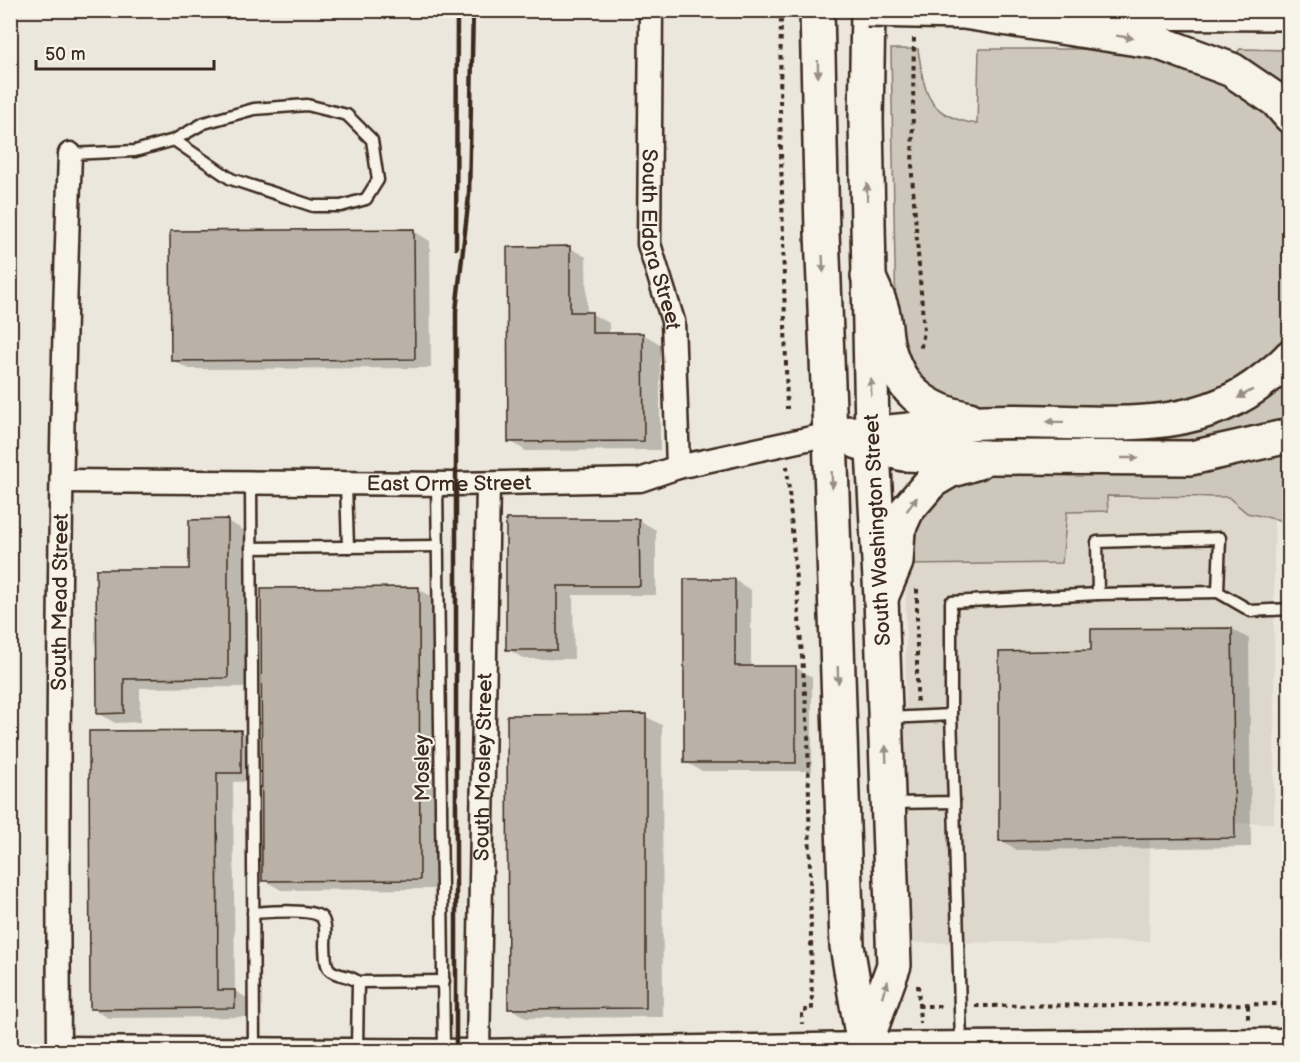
<svg xmlns="http://www.w3.org/2000/svg" width="1300" height="1062" font-family="'Balsamiq Sans',sans-serif">
	<style>
		.built { fill: #ddd7cc }
		.green { fill: #cec8bc; stroke: #84796d; stroke-width: 1.5 }
		.shadow { fill: #0003 }
		.building { fill: #bab2a7; stroke: #3b2a1e; stroke-width: 1.5 }
		.lines { fill: none; stroke-linecap: round; stroke-linejoin: round }
		.lane-casing { stroke: #3b2a1e; stroke-width: 15 }
		.street-casing { stroke: #3b2a1e; stroke-width: 27 }
		.primary-casing { stroke: #3b2a1e; stroke-width: 38 }
		.highway-casing { stroke: #3b2a1e; stroke-width: 38 }
		.path { stroke: #3b2a1e; stroke-width: 4; stroke-dasharray: 4.5 4.5; stroke-linecap: butt }
		.lane { stroke: #f7f3e8; stroke-width: 10 }
		.street { stroke: #f7f3e8; stroke-width: 22 }
		.primary { stroke: #f7f3e8; stroke-width: 33 }
		.highway { stroke: #f7f3e8; stroke-width: 33 }
		.rail { stroke: #3b2a1e; stroke-width: 4.5 }
		.highway-bridge-casing { stroke: #3b2a1e; stroke-width: 38; stroke-linecap: butt }
		.highway-bridge { stroke: #f7f3e8; stroke-width: 33 }
		.oneway { fill: #998e83 }
		.labels { text-anchor: middle; stroke-width: 4.5; stroke-linejoin: round; paint-order: stroke }
		.street-label { font-size: 21px; fill: #3b2a1e; stroke: #f7f3e8 }
	</style>
	<rect width="100%" height="100%" fill="#ece7dc"/>
	<filter id="ink" filterUnits="userSpaceOnUse"><feTurbulence type="fractalNoise" baseFrequency=".0167" numOctaves="2"/><feDisplacementMap in="SourceGraphic" scale="12" xChannelSelector="R" yChannelSelector="G"/><feConvolveMatrix kernelMatrix="1 2 1 2 8 2 1 2 1" color-interpolation-filters="sRGB"/></filter>
	<g filter="url(#ink)">
		<polygon class="built" points="1107,496 1228,497 1247,513 1274,519 1274,823 1150,824 1149,941 908,943 905,767 906,565 1067,512 1107,511"/>
		<g class="green">
			<path d="M891 49H918C925 94 926 116 977 124L979 49H1117L1158 53 1216 79 1254 103 1281 125 1289 138V332L1241 382 1189 403 1138 407 965 406 927 388 906 362 896 319Z"/>
			<polygon points="1240,49 1289,50 1289,102 1232,59"/>
			<polygon points="1289,372 1289,417 1223,439 1144,445 1143,437"/>
			<polygon points="1289,446 1289,522 1247,513 1228,497 1107,496 1108,511 1067,512 1062,563 906,565 907,540 926,498 969,475 994,473 1176,475 1218,470 1256,460"/>
		</g>
		<g class="shadow">
			<polygon points="414,231 430,241 431,368 189,369 172,360"/>
			<polygon points="570,248 586,257 587,314 592,314 609,323 609,335 643,334 660,344 660,450 526,451 510,441"/>
			<polygon points="507,520 639,520 656,530 656,595 573,595 574,659 524,659 508,649"/>
			<polygon points="227,521 244,530 245,687 140,688 140,722 115,723 98,713 190,571"/>
			<polygon points="734,580 751,590 751,667 795,667 812,677 812,771 702,771 685,762"/>
			<polygon points="418,589 435,598 436,889 281,890 264,880"/>
			<polygon points="1232,629 1249,639 1251,847 1017,850 1001,840 1092,652"/>
			<polygon points="645,716 662,725 663,1017 526,1018 510,1008"/>
			<polygon points="90,732 240,732 257,742 257,781 233,782 235,991 252,1001 252,1017 108,1018 92,1008"/>
		</g>
		<g class="building">
			<polygon points="414,229 415,359 171,361 170,231"/>
			<polygon points="570,246 570,312 592,312 592,333 643,333 644,441 508,442 507,247"/>
			<polygon points="228,519 228,678 124,679 124,713 97,714 96,569 189,569 189,520"/>
			<polygon points="506,519 639,519 640,586 557,586 557,650 506,650"/>
			<polygon points="684,579 735,579 735,666 796,666 796,763 684,763"/>
			<polygon points="419,587 420,880 262,881 261,588"/>
			<polygon points="1232,628 1235,838 999,841 999,652 1091,650 1091,629"/>
			<polygon points="646,714 646,1008 508,1009 507,715"/>
			<polygon points="241,730 241,773 217,773 218,990 235,990 235,1008 90,1009 89,731"/>
		</g>
		<g class="lines">
			<g class="lane-casing">
				<g id="lane">
					<polyline points="70,154 135,151 174,140 204,123 254,109 307,105 347,115 372,140 378,180 366,199 341,206 313,206 231,179 174,140"/>
					<polyline points="251,483 254,1049"/>
					<polyline points="346,484 348,547"/>
					<polyline points="437,484 444,1050"/>
					<polyline points="251,548 438,546"/>
					<polyline points="1098,594 1097,542 1220,538 1218,592 1251,611 1290,609"/>
					<polyline points="888,718 951,715 951,602 1098,594 1218,592"/>
					<polyline points="954,802 961,1043"/>
					<polyline points="891,803 954,802 951,715"/>
					<path d="M253 913C268 912 314 908 322 918 327 925 325 937 325 946 326 953 324 962 329 969 336 977 349 974 358 982L357 1050"/>
					<polyline points="358,982 444,981"/>
				</g>
			</g>
			<g class="street-casing">
				<g id="street">
					<path id="s1" d="M651 10 649 244 673 321 678 467"/>
					<path id="s2" d="M62 481 456 484 640 480 678 467 830 434"/>
					<polyline points="59,1048 478,1051 865,1044 1290,1040"/>
					<path id="s3" d="M59 1052C57 752 59 453 70 154"/>
					<path id="s4" d="M478 1052 488 484"/>
				</g>
			</g>
			<g class="primary-casing">
				<g id="primary">
					<polyline points="817,10 822,232 830,434 847,946 865,1052"/>
					<polyline points="866,1042 894,965 881,598 872,432 866,120 868,10"/>
				</g>
			</g>
			<g class="highway-casing">
				<g id="highway">
					<polyline points="964,12 1157,42 1232,70 1276,100 1290,116"/>
					<polyline points="1071,12 1290,13"/>
					<path d="M868 276C873 287 879 299 882 310 885 321 885 332 887 343 898 389 924 410 969 419"/>
					<path d="M830 434C850 433 870 433 890 432 921 429 953 424 985 422 1078 417 1188 444 1266 378 1275 371 1283 365 1290 357"/>
					<polyline points="858,442 904,454 987,457 1191,458 1284,437 1290,434"/>
					<polyline points="881,598 896,562 898,530 907,510 932,481 949,471 978,462"/>
				</g>
			</g>
			<g class="path">
				<polyline points="781,10 780,109 787,409"/>
				<polyline points="914,38 912,175 924,332 920,351"/>
				<polyline points="787,466 808,732 812,1010 802,1010 802,1024"/>
				<polyline points="917,589 917,702"/>
				<polyline points="918,985 920,1023"/>
				<polyline points="1248,1005 1248,1019"/>
				<polyline points="918,1006 944,1006"/>
				<polyline points="975,1006 1290,1004"/>
			</g>
			<use href="#lane" class="lane"/>
			<use href="#street" class="street"/>
			<use href="#primary" class="primary"/>
			<use href="#highway" class="highway"/>
			<g class="rail">
				<polyline points="456,248 457,10"/>
				<polyline points="456,1052 456,311 469,196 473,10"/>
			</g>
			<g class="highway-bridge-casing">
				<polyline id="highway-bridge" points="867,10 964,12"/>
			</g>
			<use href="#highway-bridge" class="highway-bridge"/>
		</g>
		<defs><path id="oneway-solid" d="M-6-.8H1V-3.2L6.5 0L1 3.2V.8H-6Z" transform="scale(1.5)"/></defs>
		<g class="oneway">
			<use href="#oneway-solid" transform="translate(1125 37) rotate(9)"/>
			<use href="#oneway-solid" transform="translate(818 69) rotate(89)"/>
			<use href="#oneway-solid" transform="translate(867 192) rotate(-91)"/>
			<use href="#oneway-solid" transform="translate(823 264) rotate(87)"/>
			<use href="#oneway-solid" transform="translate(871 387) rotate(-92)"/>
			<use href="#oneway-solid" transform="translate(1245 394) rotate(151)"/>
			<use href="#oneway-solid" transform="translate(1055 422) rotate(-180)"/>
			<use href="#oneway-solid" transform="translate(1130 458)"/>
			<use href="#oneway-solid" transform="translate(832 480) rotate(88)"/>
			<use href="#oneway-solid" transform="translate(912 504) rotate(-53)"/>
			<use href="#oneway-solid" transform="translate(838 675) rotate(88)"/>
			<use href="#oneway-solid" transform="translate(886 754) rotate(-92)"/>
			<use href="#oneway-solid" transform="translate(885 989) rotate(-70)"/>
		</g>
	</g>
	<g class="labels">
		<g class="street-label">
			<text dy="7" stroke="none"><textPath href="#s1" startOffset="231">South Eldora Street</textPath></text>
			<text dy="7" stroke="none"><textPath href="#s2" startOffset="387">East Orme Street</textPath></text>
			<text transform="translate(877 530) rotate(-93)" y="7">South Washington Street</text>
			<text dy="7" stroke="none"><textPath href="#s3" startOffset="450">South Mead Street</textPath></text>
			<text transform="translate(422 768) rotate(-91)" y="7">Mosley</text>
			<text dy="7" stroke="none"><textPath href="#s4" startOffset="285">South Mosley Street</textPath></text>
		</g>
	</g>
	<rect width="1300" height="1062" fill="none" stroke="#f7f3e8" stroke-width="36"/>
	<rect x="18" y="18" width="1264" height="1026" fill="none" stroke="#3b2a1e" stroke-width="2" filter="url(#ink)"/>
	<path d="M36 60v9h178v-9" fill="none" stroke="#3b2a1e" stroke-width="3"/>
	<text x="45" y="60" font-size="18" fill="#3b2a1e" stroke="#f7f3e8" stroke-width="4.5" paint-order="stroke">50 m</text>
</svg>
